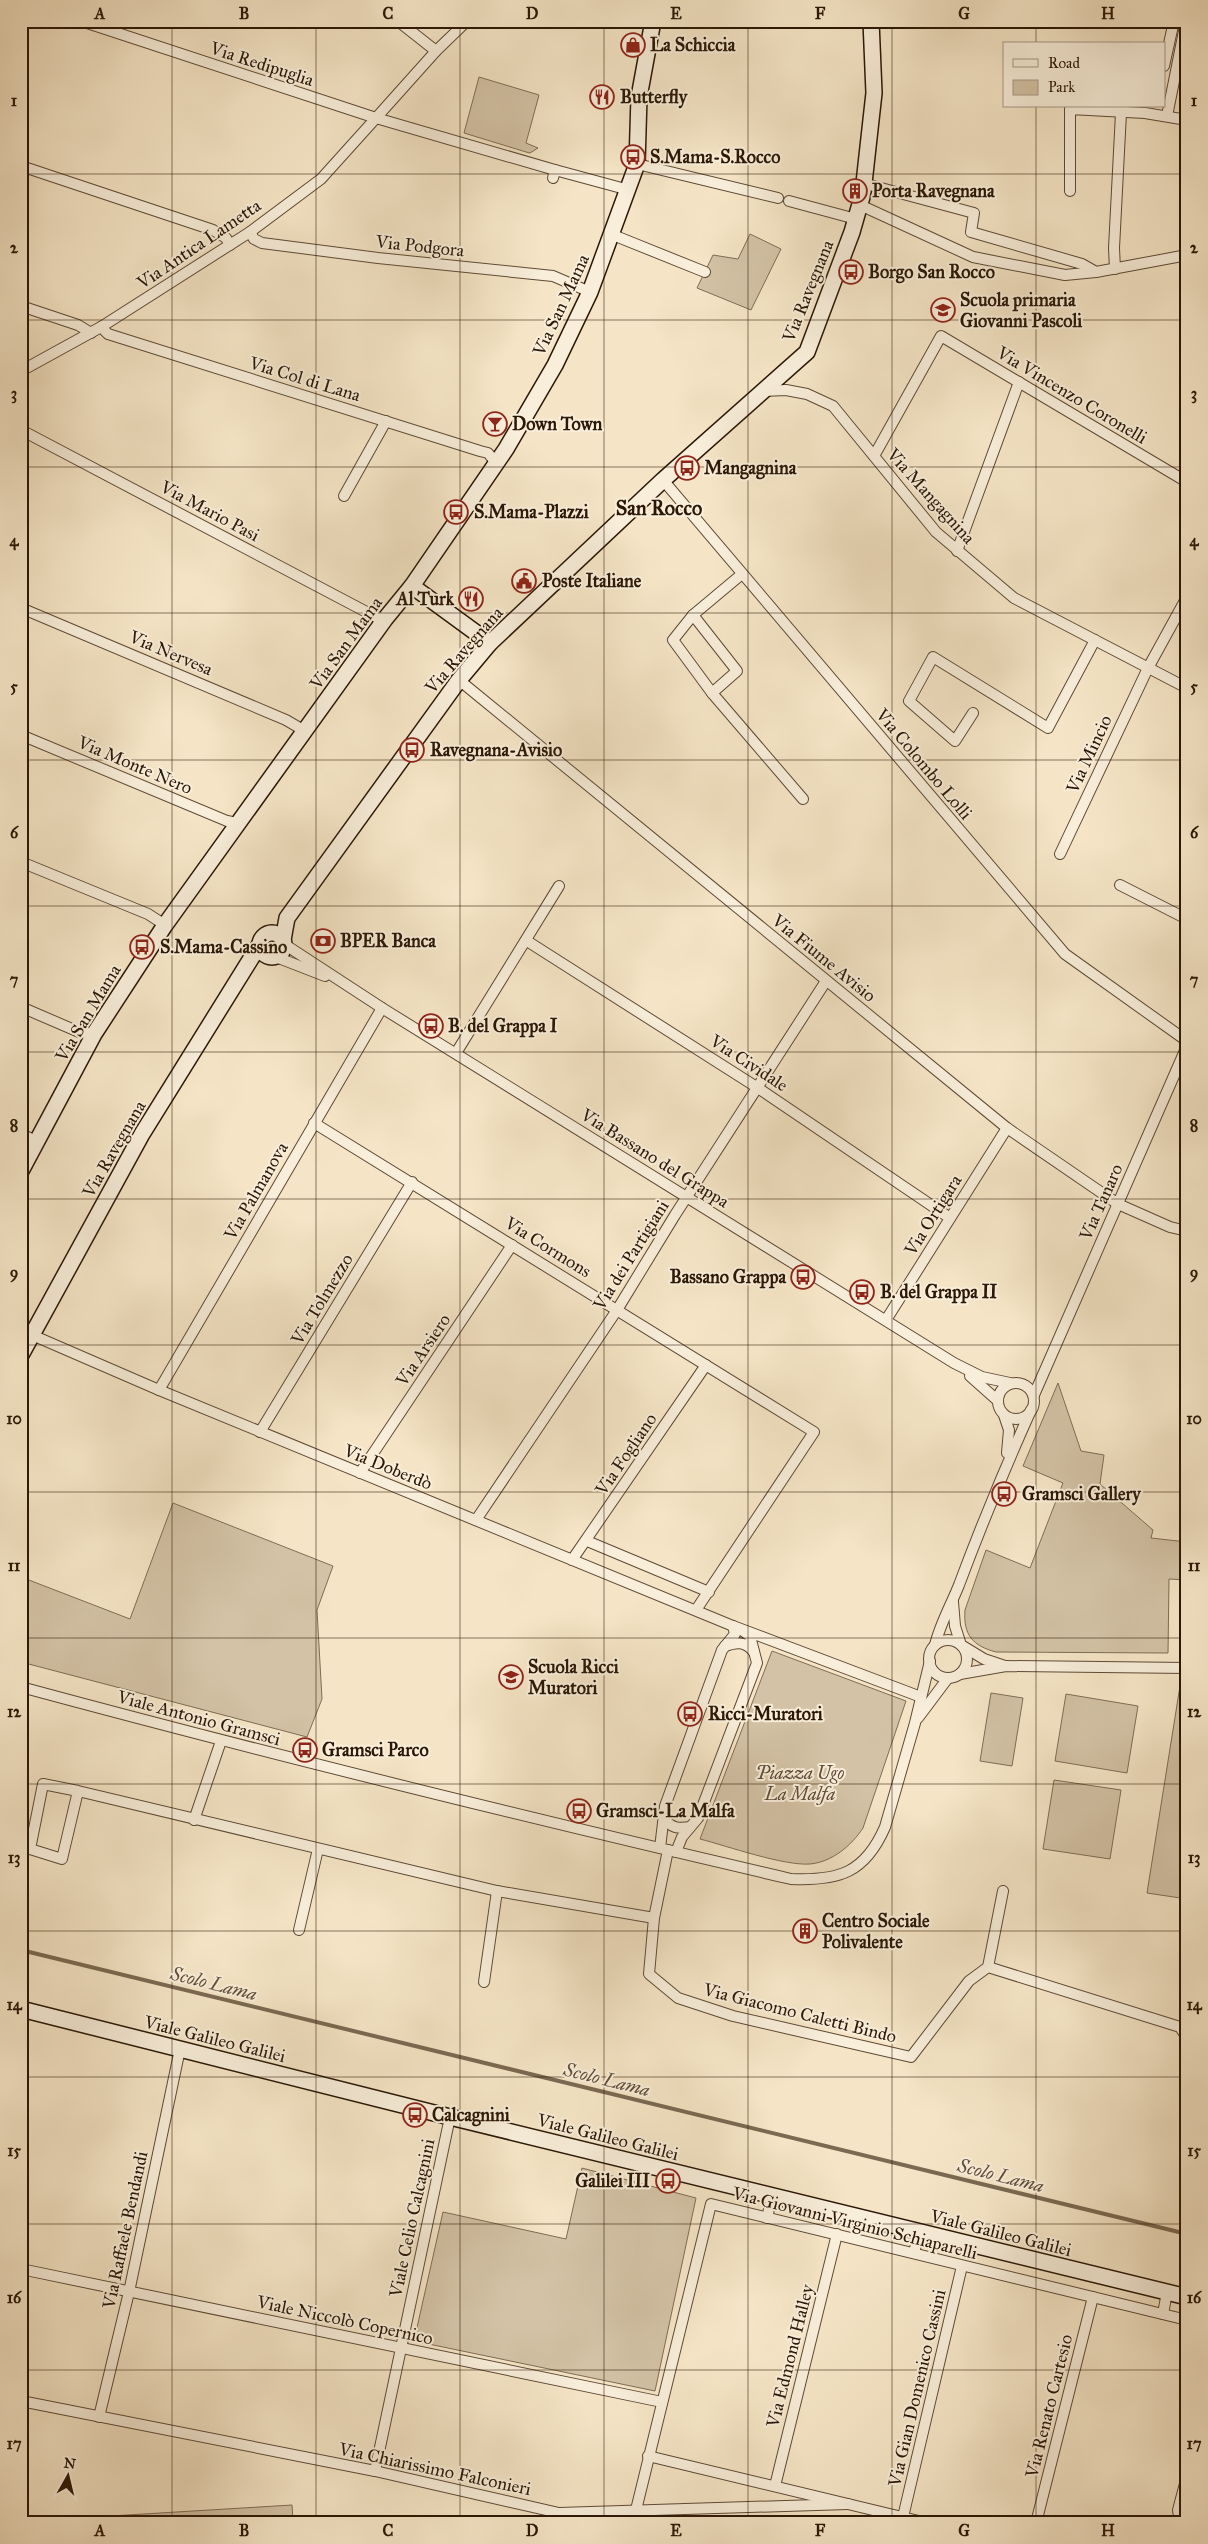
<svg xmlns="http://www.w3.org/2000/svg" width="1208" height="2544" font-family="'IM FELL Great Primer',serif">
	<style>
		.green { fill: #d3c2a5; stroke: #7f6c56 }
		.lines { fill: none; stroke-linecap: round; stroke-linejoin: round }
		.stream { stroke: #7b6952; stroke-width: 4 }
		.street-casing { stroke: #5e4a36; stroke-width: 12 }
		.secondary-casing { stroke: #2b1706; stroke-width: 18 }
		.street { stroke: #f8eeda; stroke-width: 10 }
		.secondary { stroke: #f8eeda; stroke-width: 15 }
		.grid { fill: none; stroke: #2b1706; stroke-width: 1; stroke-opacity: 0.55 }
		.labels { text-anchor: middle; stroke-width: 4; stroke-linejoin: round; paint-order: stroke }
		.poi-label { font-size: 18px; font-weight: bold; fill: #2b1706; stroke: #f8eeda; text-anchor: start }
		.street-label { font-size: 18px; fill: #2b1706; stroke: #f8eeda }
		.park-label { font-size: 18px; font-style: italic; fill: #5d4a36; stroke: #f8eeda }
		.water-label { font-size: 19px; font-style: italic; fill: #604d39; stroke: #f8eeda }
		.quarter-label { font-size: 20px; font-weight: bold; fill: #2b1706; stroke: #f8eeda }
		.neatline { fill: none; stroke: #2b1706; stroke-width: 2 }
		.grid-label { font-size: 16px; text-anchor: middle; font-weight: bold; fill: #2b1706 }
	</style>
	<rect width="100%" height="100%" fill="#f5e5c6"/>
	<filter id="stains"><feTurbulence type="fractalNoise" baseFrequency=".004" numOctaves="4"/><feColorMatrix values="0 0 0 0 .2 0 0 0 0 .09 0 0 0 0 .02 0 0 0 .5 -.17"/></filter>
	<radialGradient id="worn" r=".72"><stop offset=".6" stop-color="#630" stop-opacity="0"/><stop offset="1" stop-color="#630" stop-opacity=".3"/></radialGradient>
	<g class="green">
		<polygon points="479,77 539,95 526,143 538,148 530,153 526,152 464,133"/>
		<polygon points="750,234 781,249 751,310 697,288 713,255 738,259"/>
		<path d="M1058 1383 1081 1451 1104 1455 1100 1484 1153 1530 1151 1538 1187 1542V1580L1169 1579 1168 1653 996 1652C973 1646 963 1635 965 1610L986 1550 1030 1568 1063 1483 1023 1466Z"/>
		<polygon points="173,1503 333,1566 317,1610 322,1699 307,1737 21,1662 21,1577 130,1619"/>
		<path d="M772 1651 906 1701 863 1828C851 1846 832 1862 810 1864 784 1866 727 1846 700 1839Z"/>
		<polygon points="1180,1686 1187,1687 1187,1899 1147,1893"/>
		<polygon points="991,1693 1023,1698 1012,1766 980,1761"/>
		<polygon points="1066,1694 1138,1706 1127,1773 1055,1761"/>
		<polygon points="1054,1780 1121,1790 1110,1859 1043,1849"/>
		<polygon points="582,2168 696,2198 655,2391 414,2341 443,2212 566,2239"/>
		<polygon points="292,2505 293,2522 52,2523 61,2519"/>
	</g>
	<g class="lines">
		<polyline class="stream" points="21,1950 1187,2234"/>
		<g class="street-casing">
			<g id="street">
				<polyline points="81,21 376,118 436,51 467,21"/>
				<polyline points="398,21 436,51"/>
				<polyline points="1164,66 1174,21"/>
				<polyline points="1167,116 1186,21"/>
				<polyline points="637,164 778,198"/>
				<polyline points="21,166 213,230 226,238 230,245"/>
				<polyline points="553,178 555,170 629,190"/>
				<polyline points="866,184 974,213 971,232 1082,264 1096,272"/>
				<polyline points="1070,191 1070,109 1145,113 1187,120"/>
				<polyline points="789,201 856,219"/>
				<polyline points="860,205 973,257 1065,275 1096,272 1187,255"/>
				<polyline points="250,232 254,239 262,243 378,258 553,276 590,292"/>
				<polyline points="613,235 705,272"/>
				<polyline points="1115,269 1114,248 1121,113"/>
				<polyline points="21,306 78,325 91,333"/>
				<polyline points="101,327 108,334 480,451 488,453 496,463"/>
				<polyline points="21,371 101,327 250,232 321,179 376,118 555,170"/>
				<polyline points="763,391 786,390 807,394 833,406 936,532 1014,598 1187,688"/>
				<polyline points="21,430 376,617 385,619"/>
				<polyline points="874,456 941,336 1187,482"/>
				<polyline points="663,480 1065,954 1187,1041"/>
				<polyline points="344,496 386,421"/>
				<polyline points="957,551 1019,382"/>
				<polyline points="742,574 693,615 673,640 712,693 803,799"/>
				<polyline points="21,608 286,720 298,727 303,734"/>
				<polyline points="693,615 737,671 712,693"/>
				<polyline points="459,680 1007,1128 1118,1204 1170,1227 1187,1231"/>
				<polyline points="973,713 955,741 909,701 933,657 1048,728 1095,640"/>
				<polyline points="21,735 227,821 237,823"/>
				<polyline points="1060,854 1148,668 1187,597"/>
				<polyline points="21,862 148,914 165,925"/>
				<polyline points="1120,885 1187,919"/>
				<polyline points="527,941 758,1088 950,1218"/>
				<polyline points="284,944 382,1008 954,1363 982,1377 1010,1383"/>
				<polyline points="276,957 325,976"/>
				<polyline points="21,1007 79,1032 94,1034"/>
				<polyline points="456,1053 559,886"/>
				<polyline points="314,1123 814,1432 696,1610"/>
				<polyline points="21,1134 32,1139 34,1146"/>
				<polyline points="886,1320 1007,1128"/>
				<polyline points="32,1335 159,1390 733,1626 921,1697"/>
				<polyline points="970,1376 997,1400"/>
				<circle cx="1016" cy="1401" r="18"/>
				<polyline points="159,1390 382,1008"/>
				<polyline points="1034,1395 1187,1046"/>
				<polyline points="1004,1415 1009,1430 1007,1453"/>
				<polyline points="260,1432 412,1182"/>
				<polyline points="360,1473 512,1245"/>
				<polyline points="476,1520 617,1310 675,1215 826,981"/>
				<polyline points="587,1541 709,1592"/>
				<polyline points="572,1560 706,1365"/>
				<polyline points="953,1602 955,1626 961,1645 984,1659 1005,1666"/>
				<circle cx="948" cy="1659" r="19"/>
				<path d="M935 1645C940 1624 951 1605 959 1585 981 1526 1005 1468 1031 1410"/>
				<path d="M725 1646C737 1642 745 1641 754 1652"/>
				<polyline points="960,1674 1006,1666 1187,1668"/>
				<path d="M21 1687C276 1756 533 1819 791 1879 839 1881 865 1873 885 1827L915 1723 930 1661"/>
				<polyline points="918,1718 948,1678"/>
				<polyline points="78,1791 62,1859 30,1849 43,1784 78,1791 497,1891 654,1918"/>
				<path d="M664 1818C671 1828 678 1829 690 1827"/>
				<polyline points="194,1820 221,1741"/>
				<polyline points="660,1848 665,1806 722,1650 735,1634 733,1626"/>
				<polyline points="668,1850 654,1918 649,1974 678,1998 733,2016 911,2057 969,1981 988,1967 1003,1891"/>
				<polyline points="676,1852 682,1837 698,1818 757,1663 750,1636 743,1631"/>
				<polyline points="299,1930 318,1849"/>
				<polyline points="988,1967 1180,2027 1187,2038"/>
				<polyline points="484,1982 497,1891"/>
				<polyline points="767,2218 772,2196"/>
				<polyline points="914,2253 919,2232"/>
				<polyline points="21,2269 662,2402"/>
				<polyline points="1163,2314 1167,2292"/>
				<polyline points="21,2401 375,2471 559,2513 848,2504"/>
				<polyline points="99,2417 129,2292 180,2049"/>
				<polyline points="648,2456 927,2523"/>
				<polyline points="375,2471 450,2117"/>
				<polyline points="775,2486 837,2234"/>
				<polyline points="636,2510 711,2204 1187,2320"/>
				<polyline points="903,2517 962,2266"/>
				<polyline points="1036,2523 1093,2297"/>
				<polyline points="1180,2523 1178,2510 1187,2476"/>
			</g>
		</g>
		<g class="secondary-casing">
			<g id="secondary">
				<polyline points="863,192 874,93 871,21"/>
				<polyline points="412,586 490,643"/>
				<circle cx="272" cy="945" r="12"/>
				<polyline points="283,940 287,918 459,680 490,643 663,480 807,352 852,232 862,197"/>
				<polyline points="21,1171 94,1034 165,925 385,619 412,586 506,449 555,365 590,292 637,164 639,97 653,21"/>
				<polyline points="21,1355 142,1134 260,944"/>
				<polyline points="21,2009 450,2117 1187,2297"/>
			</g>
		</g>
		<use href="#street" class="street"/>
		<use href="#secondary" class="secondary"/>
	</g>
	<path class="grid" d="M172 21V2523M316 21V2523M460 21V2523M604 21V2523M748 21V2523M892 21V2523M1036 21V44M1036 106V2523M21 174H1187M21 320H1187M21 467H1187M21 613H1187M21 760H1187M21 906H1187M21 1052H1187M21 1199H1187M21 1345H1187M21 1492H1187M21 1638H1187M21 1784H1187M21 1931H1187M21 2077H1187M21 2224H1187M21 2370H1187"/>
	<defs>
		<g id="shop-ring" transform="scale(1.25)"><circle r="9.5" fill="#f8eeda" stroke="#8f2418" stroke-width="1.5"/><path d="M-5-2.5h2.3a2.7 3.5 0 0 1 5.4 0H5L5.5 6h-11ZM-1.5-2.5h3a1.5 2.3 0 0 0-3 0Z" fill="#8f2418"/></g>
		<g id="restaurant-ring" transform="scale(1.25)"><circle r="9.5" fill="#f8eeda" stroke="#8f2418" stroke-width="1.5"/><path d="M-5-6h1v4h1v-4h1v4h1v-4h1v5L-1.5 .5V6h-2V.5L-5-1ZM5-6V6H3V1.5H1.5Q1.5-4 5-6Z" fill="#8f2418"/></g>
		<g id="bus-ring" transform="scale(1.25)"><circle r="9.5" fill="#f8eeda" stroke="#8f2418" stroke-width="1.5"/><path d="M-5-6H5V4H4V6H2V4H-2V6H-4V4H-5ZM-3.5-4V0h7V-4ZM-3.5 1.2v1.5H-2V1.2ZM2 1.2v1.5H3.5V1.2Z" fill="#8f2418"/></g>
		<g id="building-ring" transform="scale(1.25)"><circle r="9.5" fill="#f8eeda" stroke="#8f2418" stroke-width="1.5"/><path d="M-4-6H4V6H1V3H-1V6H-4ZM-2.5-4.3h1.7v1.8h-1.7ZM.8-4.3h1.7v1.8H.8ZM-2.5-1h1.7V.8h-1.7ZM.8-1h1.7V.8H.8Z" fill="#8f2418"/></g>
		<g id="school-ring" transform="scale(1.25)"><circle r="9.5" fill="#f8eeda" stroke="#8f2418" stroke-width="1.5"/><path d="M0-5L7-2L0 1L-7-2ZM-4 1L0 2.5L4 1V4Q0 6-4 4Z" fill="#8f2418"/></g>
		<g id="bar-ring" transform="scale(1.25)"><circle r="9.5" fill="#f8eeda" stroke="#8f2418" stroke-width="1.5"/><path d="M-6-5H6L.8 .8V4.5H3.5V6h-7V4.5H-.8V.8Z" fill="#8f2418"/></g>
		<g id="civic-ring" transform="scale(1.25)"><circle r="9.5" fill="#f8eeda" stroke="#8f2418" stroke-width="1.5"/><path d="M-.6-6.5H3V-4.5H.6V-3L4-1V1h2V6H-6V1h2V-1L-.6-3ZM-1.2 2.5V6h2.4V2.5Z" fill="#8f2418"/></g>
		<g id="bank-ring" transform="scale(1.25)"><circle r="9.5" fill="#f8eeda" stroke="#8f2418" stroke-width="1.5"/><path d="M-6-4H6V4H-6ZM0-2.3a2.3 2.3 0 1 0 0 4.6a2.3 2.3 0 1 0 0-4.6Z" fill="#8f2418"/></g>
	</defs>
	<g fill-rule="evenodd">
		<use href="#shop-ring" x="633" y="45"/>
		<use href="#restaurant-ring" x="602" y="97"/>
		<use href="#bus-ring" x="633" y="157"/>
		<use href="#building-ring" x="855" y="191"/>
		<use href="#bus-ring" x="851" y="272"/>
		<use href="#school-ring" x="943" y="310"/>
		<use href="#bar-ring" x="495" y="424"/>
		<use href="#bus-ring" x="687" y="468"/>
		<use href="#bus-ring" x="456" y="512"/>
		<use href="#civic-ring" x="524" y="581"/>
		<use href="#restaurant-ring" x="471" y="599"/>
		<use href="#bus-ring" x="412" y="750"/>
		<use href="#bank-ring" x="323" y="941"/>
		<use href="#bus-ring" x="142" y="947"/>
		<use href="#bus-ring" x="431" y="1026"/>
		<use href="#bus-ring" x="803" y="1277"/>
		<use href="#bus-ring" x="862" y="1292"/>
		<use href="#bus-ring" x="1004" y="1494"/>
		<use href="#school-ring" x="511" y="1677"/>
		<use href="#bus-ring" x="690" y="1714"/>
		<use href="#bus-ring" x="305" y="1750"/>
		<use href="#bus-ring" x="579" y="1811"/>
		<use href="#building-ring" x="805" y="1931"/>
		<use href="#bus-ring" x="415" y="2115"/>
		<use href="#bus-ring" x="668" y="2181"/>
	</g>
	<g class="labels">
		<g class="poi-label">
			<text x="650" y="51">La Schiccia</text>
			<text x="620" y="103">Butterfly</text>
			<text x="650" y="163">S.Mama-S.Rocco</text>
			<text x="872" y="197">Porta Ravegnana</text>
			<text x="868" y="278">Borgo San Rocco</text>
			<text x="960" y="306">Scuola primaria<tspan x="960" dy="21">Giovanni Pascoli</tspan></text>
			<text x="512" y="430">Down Town</text>
			<text x="704" y="474">Mangagnina</text>
			<text x="474" y="518">S.Mama-Plazzi</text>
			<text x="542" y="587">Poste Italiane</text>
			<text x="454" y="605" text-anchor="end">Al Turk</text>
			<text x="430" y="756">Ravegnana-Avisio</text>
			<text x="340" y="947">BPER Banca</text>
			<text x="160" y="953">S.Mama-Cassino</text>
			<text x="448" y="1032">B. del Grappa I</text>
			<text x="786" y="1283" text-anchor="end">Bassano Grappa</text>
			<text x="880" y="1298">B. del Grappa II</text>
			<text x="1022" y="1500">Gramsci Gallery</text>
			<text x="528" y="1673">Scuola Ricci<tspan x="528" dy="21">Muratori</tspan></text>
			<text x="708" y="1720">Ricci-Muratori</text>
			<text x="322" y="1756">Gramsci Parco</text>
			<text x="596" y="1817">Gramsci-La Malfa</text>
			<text x="822" y="1927">Centro Sociale<tspan x="822" dy="21">Polivalente</tspan></text>
			<text x="432" y="2121">Calcagnini</text>
			<text x="650" y="2187" text-anchor="end">Galilei III</text>
		</g>
		<g class="street-label">
			<text transform="translate(262 64) rotate(18)" y="6">Via Redipuglia</text>
			<text transform="translate(199 244) rotate(-34)" y="6">Via Antica Lametta</text>
			<text transform="translate(420 246) rotate(6)" y="6">Via Podgora</text>
			<text transform="translate(808 291) rotate(-68)" y="6">Via Ravegnana</text>
			<text transform="translate(561 305) rotate(-65)" y="6">Via San Mama</text>
			<text transform="translate(305 379) rotate(17)" y="6">Via Col di Lana</text>
			<text transform="translate(1072 395) rotate(31)" y="6">Via Vincenzo Coronelli</text>
			<text transform="translate(931 496) rotate(48)" y="6">Via Mangagnina</text>
			<text transform="translate(210 511) rotate(28)" y="6">Via Mario Pasi</text>
			<text transform="translate(346 643) rotate(-54)" y="6">Via San Mama</text>
			<text transform="translate(464 650) rotate(-49)" y="6">Via Ravegnana</text>
			<text transform="translate(171 653) rotate(23)" y="6">Via Nervesa</text>
			<text transform="translate(1089 754) rotate(-65)" y="6">Via Mincio</text>
			<text transform="translate(924 764) rotate(50)" y="6">Via Colombo Lolli</text>
			<text transform="translate(135 765) rotate(23)" y="6">Via Monte Nero</text>
			<text transform="translate(824 958) rotate(39)" y="6">Via Fiume Avisio</text>
			<text transform="translate(88 1013) rotate(-59)" y="6">Via San Mama</text>
			<text transform="translate(749 1063) rotate(33)" y="6">Via Cividale</text>
			<text transform="translate(114 1149) rotate(-60)" y="6">Via Ravegnana</text>
			<text transform="translate(655 1158) rotate(32)" y="6">Via Bassano del Grappa</text>
			<text transform="translate(256 1191) rotate(-60)" y="6">Via Palmanova</text>
			<text transform="translate(1101 1202) rotate(-66)" y="6">Via Tanaro</text>
			<text transform="translate(933 1215) rotate(-58)" y="6">Via Ortigara</text>
			<text transform="translate(548 1247) rotate(32)" y="6">Via Cormons</text>
			<text transform="translate(631 1255) rotate(-58)" y="6">Via dei Partigiani</text>
			<text transform="translate(322 1299) rotate(-59)" y="6">Via Tolmezzo</text>
			<text transform="translate(423 1350) rotate(-56)" y="6">Via Arsiero</text>
			<text transform="translate(626 1454) rotate(-56)" y="6">Via Fogliano</text>
			<text transform="translate(388 1467) rotate(22)" y="6">Via Doberdò</text>
			<text transform="translate(199 1718) rotate(15)" y="6">Viale Antonio Gramsci</text>
			<text transform="translate(800 2013) rotate(14)" y="6">Via Giacomo Caletti Bindo</text>
			<text transform="translate(215 2039) rotate(14)" y="6">Viale Galileo Galilei</text>
			<text transform="translate(608 2137) rotate(14)" y="6">Viale Galileo Galilei</text>
			<text transform="translate(412 2218) rotate(-78)" y="6">Viale Celio Calcagnini</text>
			<text transform="translate(855 2223) rotate(14)" y="6">Via Giovanni Virginio Schiaparelli</text>
			<text transform="translate(125 2230) rotate(-78)" y="6">Via Raffaele Bendandi</text>
			<text transform="translate(1001 2233) rotate(14)" y="6">Viale Galileo Galilei</text>
			<text transform="translate(345 2320) rotate(12)" y="6">Viale Niccolò Copernico</text>
			<text transform="translate(790 2356) rotate(-76)" y="6">Via Edmond Halley</text>
			<text transform="translate(917 2388) rotate(-77)" y="6">Via Gian Domenico Cassini</text>
			<text transform="translate(1049 2406) rotate(-76)" y="6">Via Renato Cartesio</text>
			<text transform="translate(435 2469) rotate(12)" y="6">Via Chiarissimo Falconieri</text>
		</g>
		<g class="park-label">
			<text x="800" y="1779">Piazza Ugo<tspan x="800" dy="21">La Malfa</tspan></text>
		</g>
		<g class="water-label">
			<text transform="translate(214 1983) rotate(14)" y="7">Scolo Lama</text>
			<text transform="translate(607 2079) rotate(14)" y="7">Scolo Lama</text>
			<text transform="translate(1001 2175) rotate(14)" y="7">Scolo Lama</text>
		</g>
		<g class="quarter-label">
			<text x="659" y="515">San Rocco</text>
		</g>
	</g>
	<rect width="1208" height="2544" fill="none" stroke="#f5e5c6" stroke-width="55"/>
	<rect x="1003" y="42" width="162" height="65" fill="#f8eeda" stroke="#a69885"/>
	<rect x="1013" y="59" width="25" height="8" fill="#f8eeda" stroke="#a69885"/>
	<text x="1048" y="68" font-size="15" fill="#2b1706">Road</text>
	<rect x="1013" y="80" width="25" height="15" fill="#d3c2a5" stroke="#a69885"/>
	<text x="1048" y="92" font-size="15" fill="#2b1706">Park</text>
	<g transform="translate(68 2476) rotate(8)" stroke="#f8eeda" stroke-width="4" paint-order="stroke">
	<path d="M0-4L9 19L0 12L-9 19Z" fill="#2b1706"/>
	<text y="-8" font-size="14" font-weight="bold" text-anchor="middle" fill="#2b1706">N</text>
	</g>
	<rect x="28" y="28" width="1152" height="2488" class="neatline"/>
	<g class="grid-label">
		<text x="100" y="19">A</text>
		<text x="244" y="19">B</text>
		<text x="388" y="19">C</text>
		<text x="532" y="19">D</text>
		<text x="676" y="19">E</text>
		<text x="820" y="19">F</text>
		<text x="964" y="19">G</text>
		<text x="1108" y="19">H</text>
		<text x="14" y="106">1</text>
		<text x="1194" y="106">1</text>
		<text x="14" y="253">2</text>
		<text x="1194" y="253">2</text>
		<text x="14" y="399">3</text>
		<text x="1194" y="399">3</text>
		<text x="14" y="546">4</text>
		<text x="1194" y="546">4</text>
		<text x="14" y="692">5</text>
		<text x="1194" y="692">5</text>
		<text x="14" y="838">6</text>
		<text x="1194" y="838">6</text>
		<text x="14" y="985">7</text>
		<text x="1194" y="985">7</text>
		<text x="14" y="1131">8</text>
		<text x="1194" y="1131">8</text>
		<text x="14" y="1278">9</text>
		<text x="1194" y="1278">9</text>
		<text x="14" y="1424">10</text>
		<text x="1194" y="1424">10</text>
		<text x="14" y="1571">11</text>
		<text x="1194" y="1571">11</text>
		<text x="14" y="1717">12</text>
		<text x="1194" y="1717">12</text>
		<text x="14" y="1863">13</text>
		<text x="1194" y="1863">13</text>
		<text x="14" y="2010">14</text>
		<text x="1194" y="2010">14</text>
		<text x="14" y="2156">15</text>
		<text x="1194" y="2156">15</text>
		<text x="14" y="2303">16</text>
		<text x="1194" y="2303">16</text>
		<text x="14" y="2449">17</text>
		<text x="1194" y="2449">17</text>
		<text x="100" y="2536">A</text>
		<text x="244" y="2536">B</text>
		<text x="388" y="2536">C</text>
		<text x="532" y="2536">D</text>
		<text x="676" y="2536">E</text>
		<text x="820" y="2536">F</text>
		<text x="964" y="2536">G</text>
		<text x="1108" y="2536">H</text>
	</g>
	<rect width="100%" height="100%" filter="url(#stains)"/>
	<rect width="100%" height="100%" fill="url(#worn)"/>
</svg>
